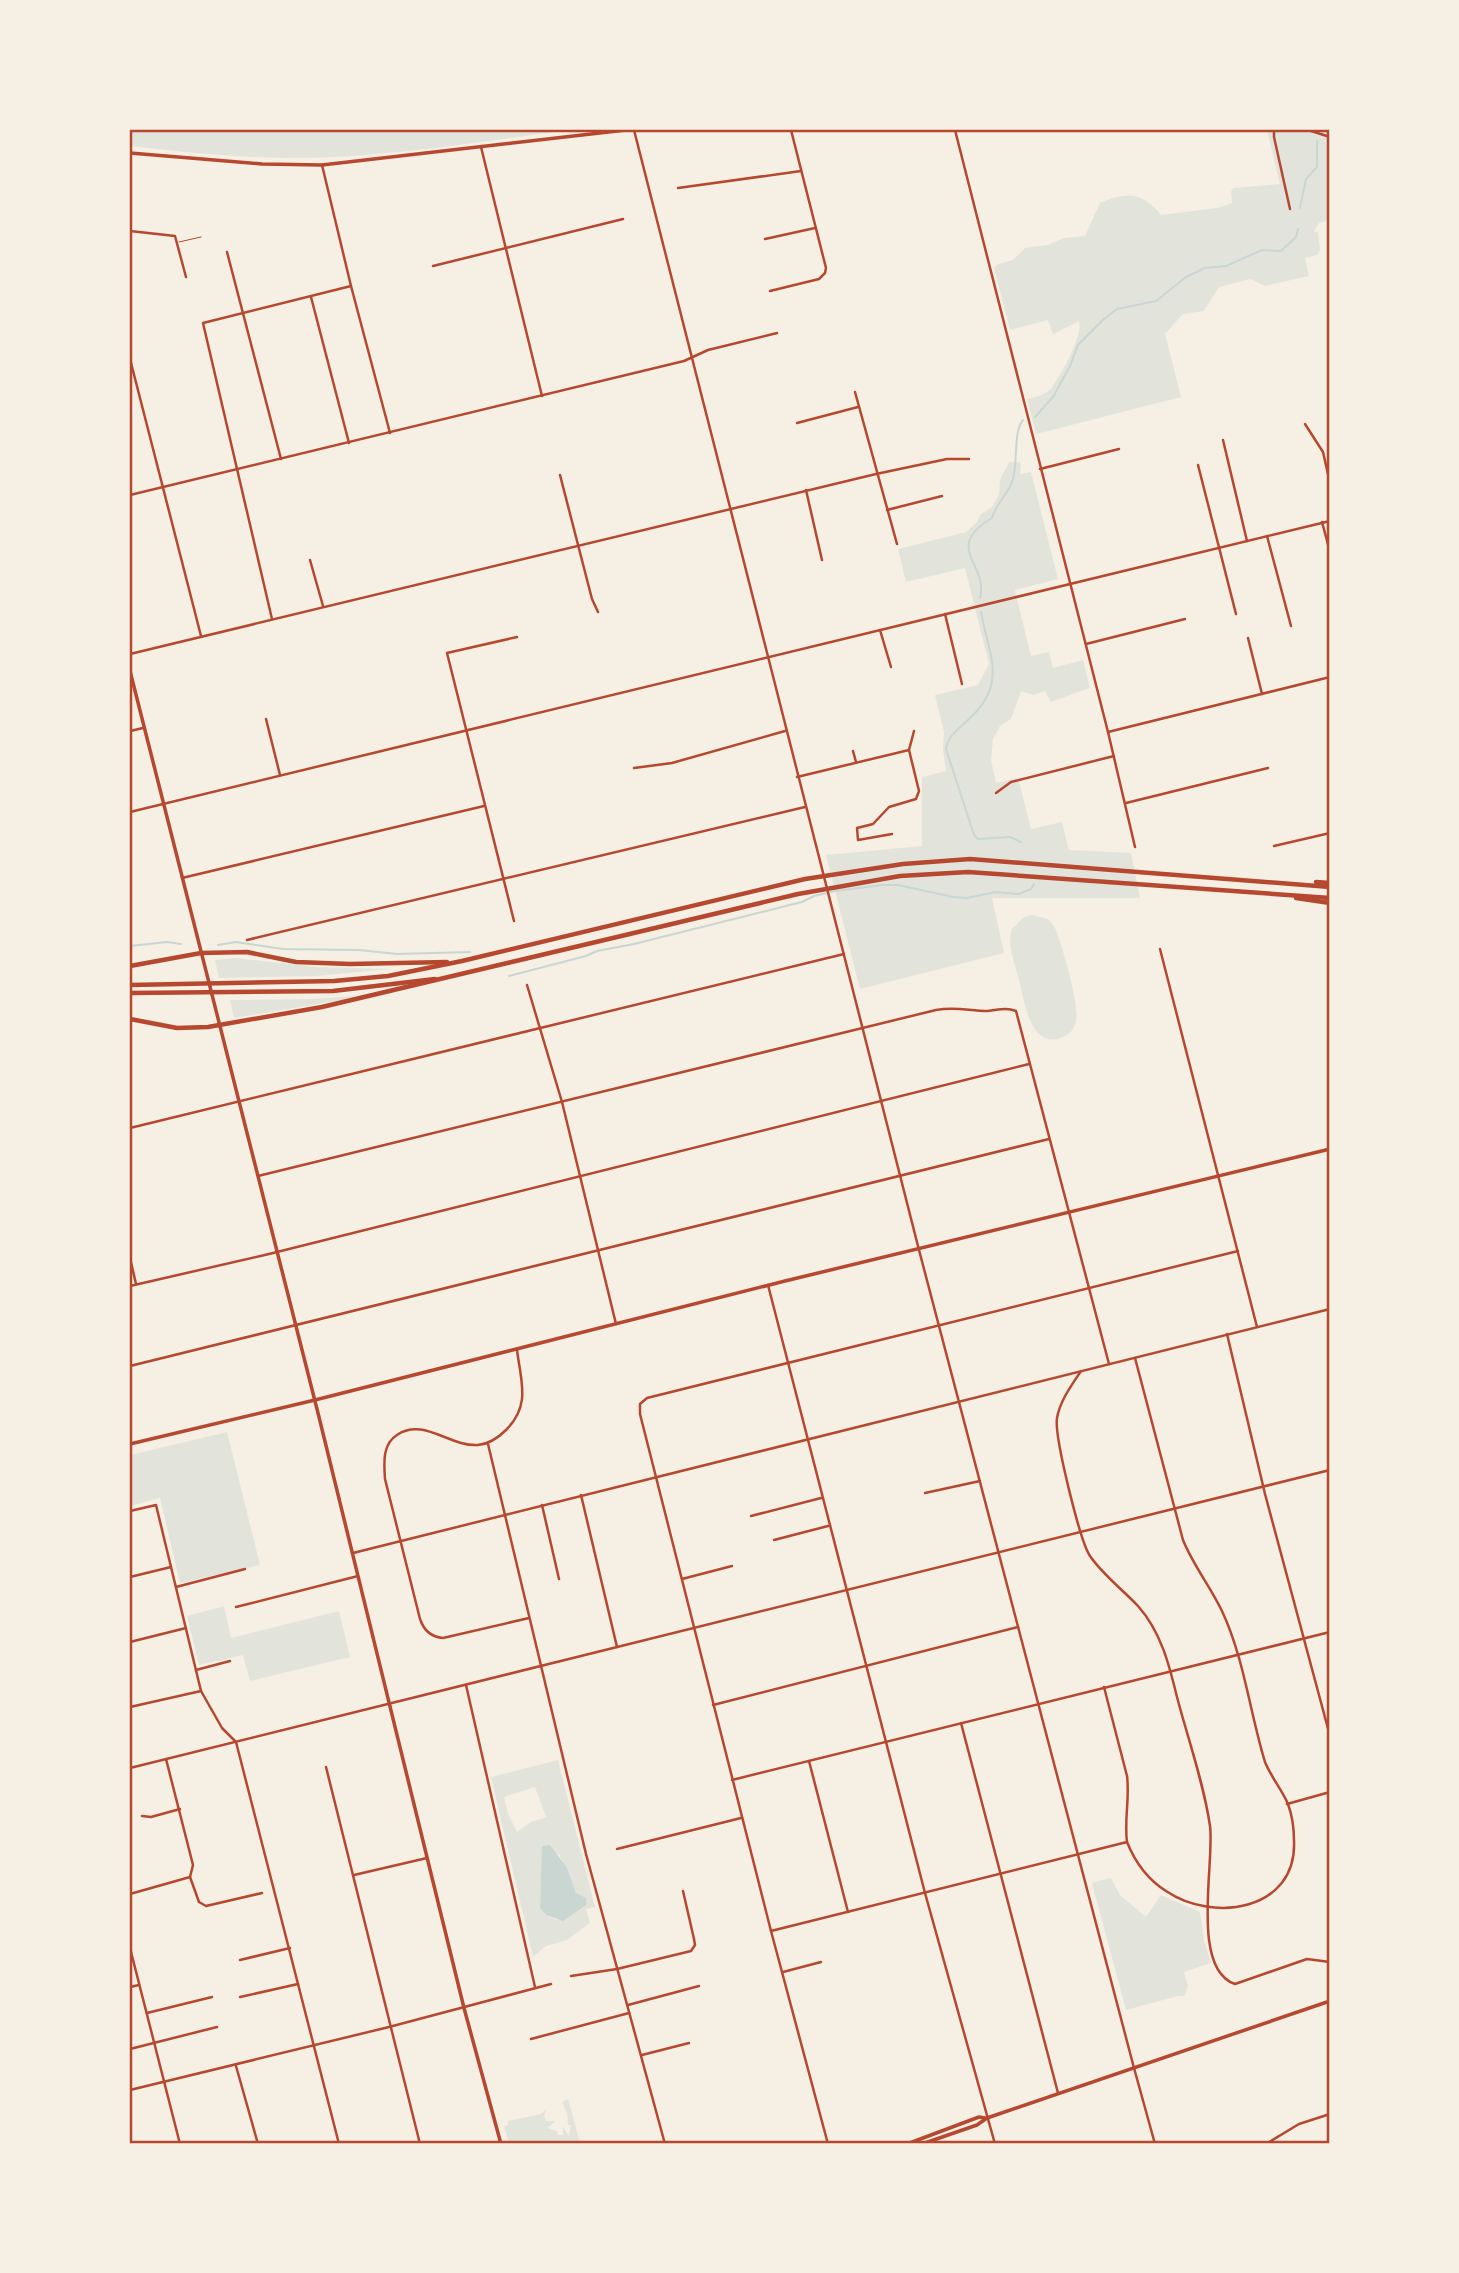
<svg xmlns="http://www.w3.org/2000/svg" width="1459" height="2273" font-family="'Alegreya Sans',sans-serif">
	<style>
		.green { fill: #e2e4dc; fill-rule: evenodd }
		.water { fill: #c9d6d2 }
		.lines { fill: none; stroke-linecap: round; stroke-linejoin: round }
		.stream { stroke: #c9d6d2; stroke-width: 2 }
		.service { stroke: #b5482f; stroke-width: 1 }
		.minor { stroke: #b5482f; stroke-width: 2.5 }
		.tertiary { stroke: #b5482f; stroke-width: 2.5 }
		.secondary { stroke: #b5482f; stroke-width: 3.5 }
		.motorway { stroke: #b5482f; stroke-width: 4.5 }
		.neatline { fill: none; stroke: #b5482f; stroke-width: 2.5 }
	</style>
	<rect width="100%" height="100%" fill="#f6efe4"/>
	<g class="green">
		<path d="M130 130H570C484 141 397 156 310 158 250 159 190 153 130 146Z"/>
		<path d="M1267 130H1329V220L1319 223 1314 231 1318 233 1320 250 1317 255 1305 258 1309 276 1265 286 1251 279 1219 287 1204 311 1183 314 1165 334 1181 397 1036 434 1027 399C1036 397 1046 395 1052 387 1061 376 1084 333 1079 321L1053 334 1048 320 1010 330 994 268 998 264 1013 260 1025 248 1047 245 1064 238 1085 236 1100 203C1127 192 1141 191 1161 215L1217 208 1232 203 1231 191 1234 188 1280 184Z"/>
		<polygon points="1009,462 1021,462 1020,474 1031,472 1058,579 1015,590 1031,656 1049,652 1053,668 1083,660 1090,688 1051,702 1045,691 1033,695 1021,691 1011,719 1000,726 993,739 991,760 996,783 1018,778 1031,829 1062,822 1069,850 1131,853 1140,898 992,898 1004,953 860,989 826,855 922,846 922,777 946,771 943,749 944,732 935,695 978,685 989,664 965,568 906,582 898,549 966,532 977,522 981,514 992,507 999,495 1000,480"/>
		<path d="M1032 915 1048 919 1054 926C1061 940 1080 1007 1076 1021 1075 1028 1070 1034 1063 1037 1029 1052 1024 997 1018 976 1014 961 1007 945 1012 929L1024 917Z"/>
		<polygon points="235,958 316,967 393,969 315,976 219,978 215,960"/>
		<polygon points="355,996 353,998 234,1018 230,1000 311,999"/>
		<polygon points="227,1432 260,1565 180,1583 160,1498 130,1506 130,1455"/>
		<polygon points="224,1606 231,1638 339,1611 350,1657 250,1681 243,1655 199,1665 187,1616"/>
		<path d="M558 1760 595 1907 586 1909 590 1923 567 1940 546 1946 533 1957 491 1777ZM535 1787 546 1817 531 1822 517 1832 508 1814 504 1797ZM559 1854 576 1893 581 1897C581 1913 571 1914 557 1920L546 1915 540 1908 543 1859Z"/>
		<polygon points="1111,1878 1120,1895 1146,1917 1161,1895 1200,1912 1204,1940 1211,1963 1184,1972 1188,1986 1184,1996 1178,1996 1126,2010 1092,1883"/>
		<polygon points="568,2099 580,2143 509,2143 504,2127 508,2125 508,2121 541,2114 547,2109 544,2115 546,2121 555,2121 548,2128 557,2131 558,2135 563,2135 563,2127 569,2136 571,2125 568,2125 567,2113 562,2102"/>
	</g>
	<polygon class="water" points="550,1845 567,1868 576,1893 586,1898 586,1905 563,1921 546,1915 540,1908 542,1846"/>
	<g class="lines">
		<g class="stream">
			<polyline points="1300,208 1306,179 1317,167 1317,141"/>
			<polyline points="1035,417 1053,397 1070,366 1078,345 1104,319 1117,309 1156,301 1186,277 1205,268 1226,266 1262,250 1281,251 1296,237 1298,229"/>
			<path d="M980 598C989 564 942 548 992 518 996 503 1009 494 1013 479 1018 462 1013 432 1023 420"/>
			<path d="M981 612C989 656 1008 683 969 719 959 729 948 735 946 749L974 835 978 839 1010 837 1021 842"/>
			<polyline points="218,945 236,942 283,949 359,950 397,954 470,952"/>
			<polyline points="130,946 167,942 181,944"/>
			<polyline points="509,976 586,956 597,951 634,944 802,902 814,896 835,891 883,885 898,885 953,897 967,898 995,892 1019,894 1031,889 1034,884"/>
		</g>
		<polyline class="service" points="179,242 201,237"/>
		<g class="minor">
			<polyline points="955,130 1108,732 1135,847"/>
			<polyline points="1274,130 1274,137 1290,209"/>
			<polyline points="481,147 542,396"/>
			<polyline points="322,165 351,286 390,433"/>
			<polyline points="678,188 801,171"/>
			<polyline points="130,231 175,236 186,277"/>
			<polyline points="765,239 815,228"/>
			<polyline points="227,252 281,459"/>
			<polyline points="433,266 623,219"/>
			<polyline points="770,291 819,279 825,273 826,268 791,130"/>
			<polyline points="311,297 349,443"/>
			<polyline points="130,359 201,636"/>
			<polyline points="855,392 897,544"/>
			<polyline points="797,423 858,407"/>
			<polyline points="1305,424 1323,452 1330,483"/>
			<polyline points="1223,440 1247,541"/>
			<polyline points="1198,465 1236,614"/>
			<polyline points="1040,469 1119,449"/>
			<polyline points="560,475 592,599 598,612"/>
			<polyline points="806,490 822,560"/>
			<polyline points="130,495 684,361 708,350 777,333"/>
			<polyline points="887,510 942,496"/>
			<polyline points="1322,522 1330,552"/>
			<polyline points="1267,536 1291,626"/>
			<polyline points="310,560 323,606"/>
			<polyline points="945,614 962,684"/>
			<polyline points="272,619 203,323 351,286"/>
			<polyline points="880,630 891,667"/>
			<polyline points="1248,638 1262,694"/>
			<polyline points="1086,644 1185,619"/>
			<polyline points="130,654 876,474 947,459 969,459"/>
			<polyline points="266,719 280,775"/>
			<polyline points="130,731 143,728"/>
			<polyline points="1108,732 1330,677"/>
			<polyline points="853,751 856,762"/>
			<polyline points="634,768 672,763 785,731"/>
			<polyline points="797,777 909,750"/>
			<polyline points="996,793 1011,782 1114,756"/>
			<polyline points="1126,803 1268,768"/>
			<polyline points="892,834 858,840 857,828 873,824 889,807 916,799 919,791 909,750 914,731"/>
			<polyline points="1274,846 1330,833"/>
			<polyline points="182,878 484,806"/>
			<polyline points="514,921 447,653 517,637"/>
			<polyline points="247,940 805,807"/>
			<polyline points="1160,949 1257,1327"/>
			<polyline points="527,985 562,1102 616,1324"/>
			<path d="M258 1176 936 1010C956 1006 969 1011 988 1011 998 1010 1006 1007 1016 1011L1109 1364"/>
			<polyline points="130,1258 136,1284"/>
			<polyline points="768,1285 925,1893 995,2144"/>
			<polyline points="130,1286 269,1254 1029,1064"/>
			<polyline points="1227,1334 1265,1494 1330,1736"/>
			<path d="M517 1350C521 1382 531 1405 506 1430 498 1438 490 1444 478 1445 450 1447 423 1417 397 1435 382 1444 384 1464 385 1479L420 1619C424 1631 431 1637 443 1638L529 1618"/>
			<polyline points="130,1366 1049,1139"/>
			<path d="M1081 1371C1071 1386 1060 1401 1057 1418 1054 1436 1080 1541 1090 1556 1103 1575 1122 1589 1138 1606 1161 1632 1169 1664 1177 1697 1188 1739 1204 1784 1210 1826 1215 1861 1190 1969 1235 1984L1307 1959 1330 1962"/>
			<polyline points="488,1444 586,1854 665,2144"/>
			<polyline points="925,1493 980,1481"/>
			<polyline points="581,1495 617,1647"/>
			<polyline points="542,1505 559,1579"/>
			<polyline points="130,1511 156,1505 201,1691 222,1728 236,1742 339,2144"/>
			<polyline points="751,1516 821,1498"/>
			<polyline points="774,1540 828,1526"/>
			<polyline points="353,1553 1330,1309"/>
			<polyline points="130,1577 171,1567"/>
			<polyline points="682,1579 732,1566"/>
			<polyline points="176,1587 245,1569"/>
			<polyline points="236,1607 358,1576"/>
			<polyline points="130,1642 186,1628"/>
			<polyline points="196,1670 230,1661"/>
			<polyline points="466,1685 535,1987"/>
			<path d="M1104 1687 1127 1776C1130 1798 1124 1819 1127 1842"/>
			<polyline points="713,1705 1018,1627"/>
			<polyline points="130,1707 201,1691"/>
			<polyline points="961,1723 1058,2093"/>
			<polyline points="166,1759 193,1865 190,1877"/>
			<polyline points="809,1761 848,1912"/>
			<polyline points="326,1767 420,2144"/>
			<polyline points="732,1780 1330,1632"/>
			<polyline points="1287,1804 1330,1792"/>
			<polyline points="142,1816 151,1817 180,1809"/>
			<polyline points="617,1849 741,1818"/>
			<polyline points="354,1875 427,1858"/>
			<polyline points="190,1877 199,1902 206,1906 262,1893"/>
			<polyline points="130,1894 190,1877"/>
			<path d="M771 1931 1127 1842C1135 1862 1147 1879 1166 1891 1213 1923 1297 1911 1294 1841 1294 1830 1292 1815 1288 1804 1282 1790 1271 1777 1265 1762 1250 1713 1244 1658 1222 1611 1210 1586 1193 1565 1183 1540L1135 1358"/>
			<polyline points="130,1948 180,2144"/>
			<polyline points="240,1960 290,1948"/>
			<polyline points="783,1972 821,1962"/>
			<polyline points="571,1976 617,1969 691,1951 695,1945 694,1939 683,1891"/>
			<polyline points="130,1987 139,1985"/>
			<polyline points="240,1997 298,1984"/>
			<polyline points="628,2005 699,1986"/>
			<polyline points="147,2013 212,1997"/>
			<polyline points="531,2039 629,2013"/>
			<polyline points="130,2049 217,2027"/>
			<polyline points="642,2055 689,2043"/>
			<polyline points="236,2066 258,2144"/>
			<polyline points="1134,2068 1155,2144"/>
			<polyline points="130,2090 389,2027 551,1984"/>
			<polyline points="828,2144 771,1931 640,1414 640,1404 647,1398 1238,1251"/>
			<polyline points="1266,2144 1299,2124 1330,2114"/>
		</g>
		<g class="tertiary">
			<polyline points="634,130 919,1250 1134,2068"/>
			<polyline points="1308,130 1330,137"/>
			<polyline points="130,812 1330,521"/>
			<polyline points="130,1128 844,954"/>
			<polyline points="130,1768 1330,1470"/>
		</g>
		<g class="secondary">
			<polyline points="130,153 262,164 322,165 626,130"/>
			<polyline points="130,671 318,1413 464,2008 501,2144"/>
			<polyline points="130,1444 315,1400 785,1281 1330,1149"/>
			<polyline points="907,2144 979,2117 985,2118"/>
			<polyline points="922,2144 977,2125 987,2118 1330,2001"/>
		</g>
		<g class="motorway">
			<polyline points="1316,882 1330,883"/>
			<polyline points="1296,898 1330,903"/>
			<polyline points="130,966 201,953 247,952 296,962 350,964 447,962"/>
			<polyline points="130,985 334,981 388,976 462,961 805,879 903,864 970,859 1330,887"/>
			<polyline points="130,993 333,991 435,979"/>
			<polyline points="130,1019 177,1028 208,1027 322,1007 798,894 900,876 968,872 1330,898"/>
		</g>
	</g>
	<rect width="1459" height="2273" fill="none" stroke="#f6efe4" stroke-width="262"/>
	<rect x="131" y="131" width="1197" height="2011" class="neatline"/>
</svg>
